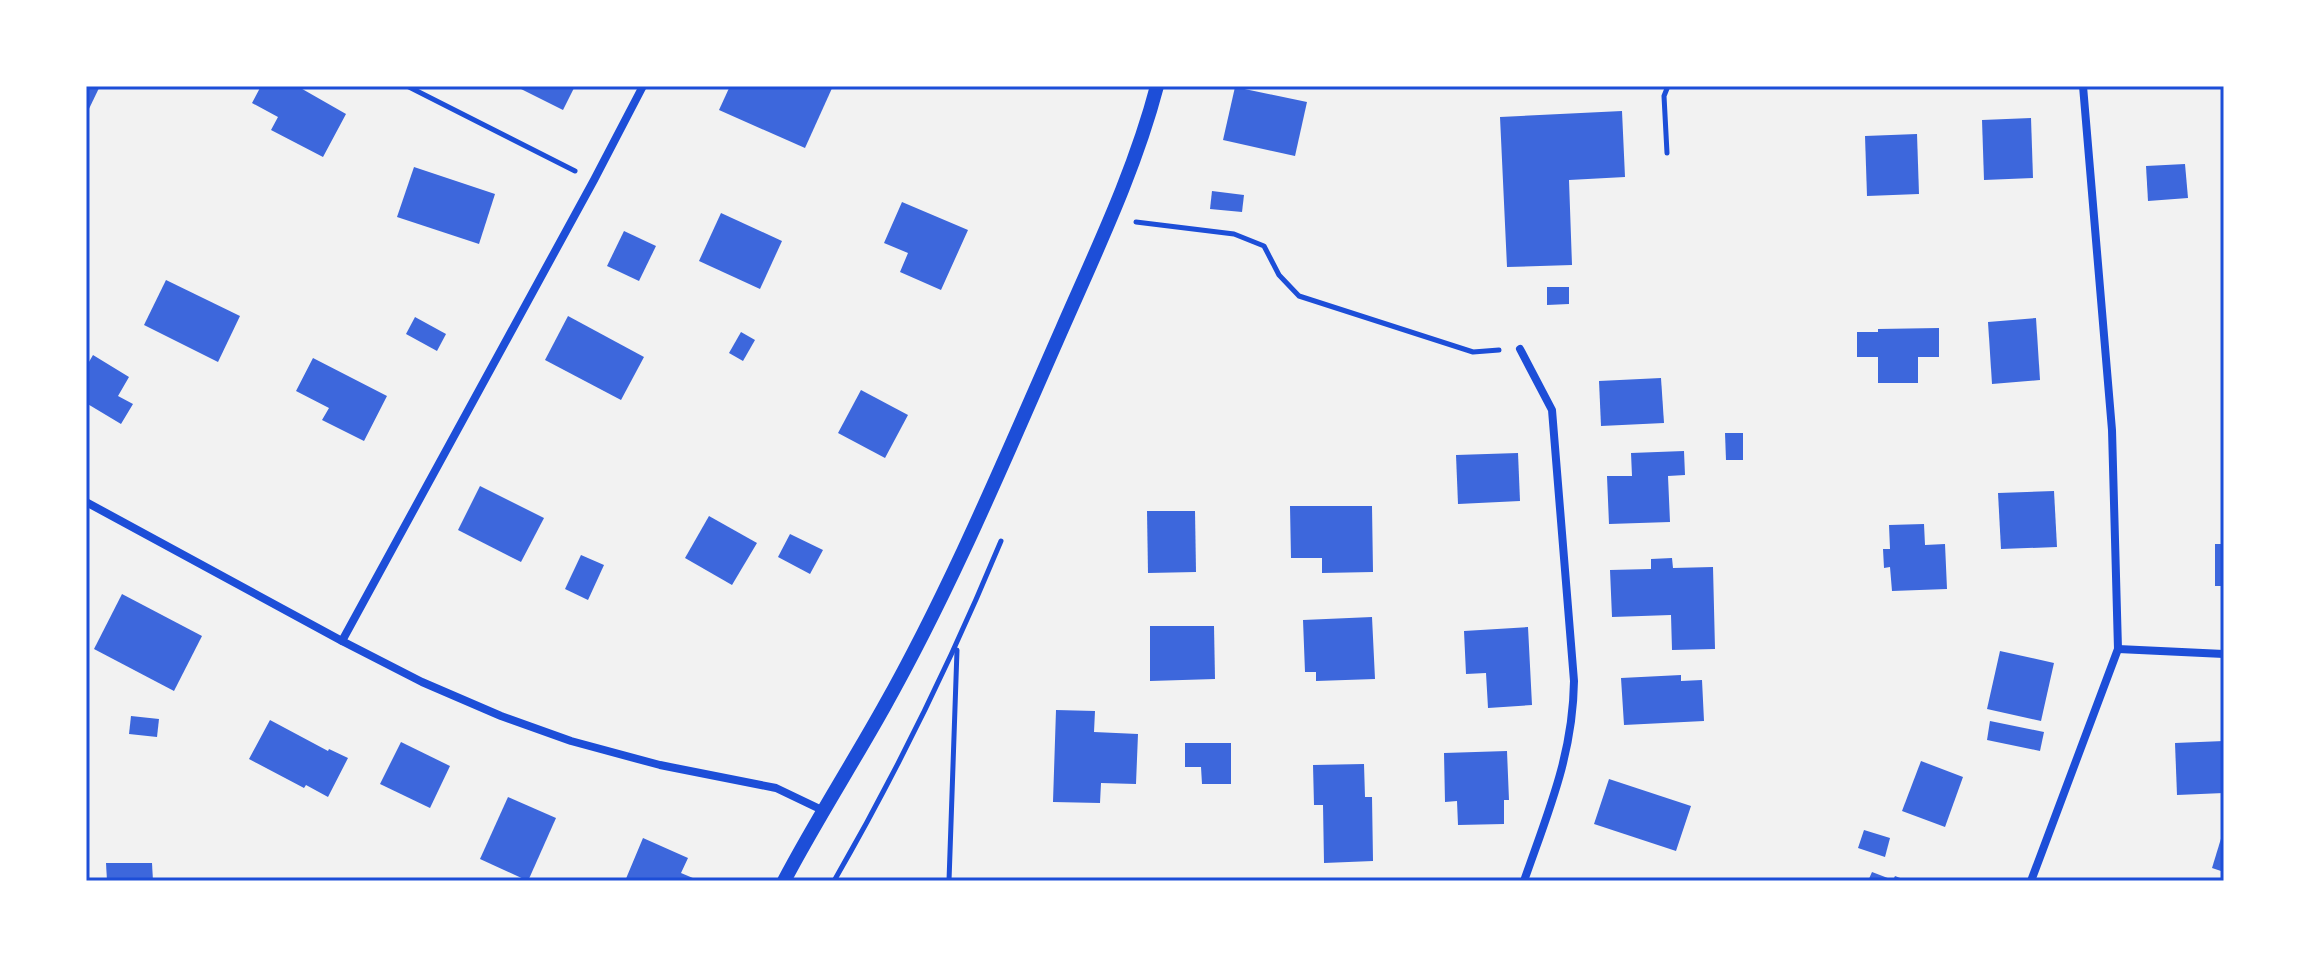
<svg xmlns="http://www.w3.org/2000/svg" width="2310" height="967" font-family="'DM Sans',sans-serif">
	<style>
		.building { fill: #3d67dc }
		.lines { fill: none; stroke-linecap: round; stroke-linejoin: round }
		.path { stroke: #1d4ed8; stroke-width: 5 }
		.minor { stroke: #1d4ed8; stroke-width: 8 }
		.tertiary { stroke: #1d4ed8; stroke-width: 14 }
		.neatline { fill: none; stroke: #1d4ed8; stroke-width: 3 }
	</style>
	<rect width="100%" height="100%" fill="#f2f2f2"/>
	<g class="building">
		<polygon points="86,86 100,86 86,115"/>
		<polygon points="261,86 297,86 346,114 323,157 271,130 278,117 252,103"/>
		<polygon points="515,86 575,86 563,110"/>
		<polygon points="730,86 833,86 805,148 719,110"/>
		<polygon points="1235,87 1307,102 1295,156 1223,140"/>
		<polygon points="1622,111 1625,177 1569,180 1572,265 1507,267 1500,117"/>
		<polygon points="2031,118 2033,178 1984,180 1982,120"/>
		<polygon points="1917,134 1919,194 1867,196 1865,136"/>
		<polygon points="2185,164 2188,198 2148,201 2146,166"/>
		<polygon points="414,167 495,194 479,244 397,217"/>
		<polygon points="1212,191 1244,195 1242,212 1210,209"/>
		<polygon points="902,202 968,230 941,290 900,272 908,253 884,243"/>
		<polygon points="721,213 782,241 760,289 699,261"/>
		<polygon points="624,231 656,246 639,281 607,266"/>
		<polygon points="166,280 240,316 218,362 144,325"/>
		<polygon points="1547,287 1569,287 1569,304 1547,305"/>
		<polygon points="568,316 644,357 621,400 545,360"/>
		<polygon points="415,317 446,334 437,351 406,334"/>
		<polygon points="2036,318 2040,380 1992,384 1988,322"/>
		<polygon points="1939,328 1939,357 1918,357 1918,383 1878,383 1878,357 1857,357 1857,332 1878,332 1878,329"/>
		<polygon points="741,332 755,340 743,361 729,353"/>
		<polygon points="93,355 129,377 118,396 133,404 121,424 86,403 86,367"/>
		<polygon points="313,358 387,396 364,441 322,420 329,408 296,391"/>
		<polygon points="1661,378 1664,423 1601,426 1599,381"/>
		<polygon points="861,390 908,415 885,458 838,433"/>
		<polygon points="1725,433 1743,433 1743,460 1726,460"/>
		<polygon points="1684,451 1685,475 1668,476 1670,522 1609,524 1607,476 1632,476 1631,453"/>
		<polygon points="1518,453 1520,501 1458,504 1456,455"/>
		<polygon points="480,486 544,518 521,562 458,530"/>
		<polygon points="2054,491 2057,547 2001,549 1998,493"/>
		<polygon points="1290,506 1372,506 1373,572 1322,573 1322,558 1291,558"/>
		<polygon points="1147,511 1195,511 1196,572 1148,573"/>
		<polygon points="709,516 757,543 732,585 685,558"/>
		<polygon points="1924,524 1925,545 1945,544 1947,589 1892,591 1890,567 1884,568 1883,549 1890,549 1889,525"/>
		<polygon points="790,534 823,550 810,574 778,557"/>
		<rect x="2215" y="544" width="9" height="42"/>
		<polygon points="581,555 604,565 588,600 565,589"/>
		<polygon points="1672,558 1673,568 1713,567 1715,649 1672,650 1671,615 1612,617 1610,570 1651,569 1651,559"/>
		<polygon points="122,594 202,636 174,691 94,649"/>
		<polygon points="1372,617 1375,679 1316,681 1316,672 1305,672 1303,620"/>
		<polygon points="1150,626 1214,626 1215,679 1150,681"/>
		<polygon points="1528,627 1532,705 1488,708 1486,673 1466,674 1464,631"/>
		<polygon points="2000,651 2054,663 2041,721 1987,709"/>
		<polygon points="1681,675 1681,681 1702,680 1704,721 1624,725 1621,678"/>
		<polygon points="1056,710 1095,711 1094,732 1138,734 1136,784 1101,783 1100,803 1053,802"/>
		<polygon points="131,716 159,719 157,737 129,734"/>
		<polygon points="270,720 328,751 329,749 348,758 328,797 306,785 304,788 249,759"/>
		<polygon points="1990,721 2044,732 2040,751 1987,740"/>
		<polygon points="2224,741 2224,793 2177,795 2175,743"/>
		<polygon points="401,742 450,766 430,808 380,784"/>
		<polygon points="1185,743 1231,743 1231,784 1202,784 1201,767 1185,767"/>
		<polygon points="1507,751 1509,800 1504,800 1504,824 1458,825 1457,801 1445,802 1444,753"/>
		<polygon points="1921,761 1963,777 1945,827 1902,811"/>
		<polygon points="1364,764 1365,797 1372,797 1373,861 1324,863 1323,805 1314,805 1313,765"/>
		<polygon points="1609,779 1691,806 1676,851 1594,824"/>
		<polygon points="508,797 556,818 528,881 480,859"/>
		<polygon points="1864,830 1890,838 1885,857 1858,848"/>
		<polygon points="2223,832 2224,832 2224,872 2212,868"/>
		<polygon points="643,838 688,858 681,873 700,881 625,881"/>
		<polygon points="106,863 152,863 153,881 107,881"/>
		<polygon points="1872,872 1893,880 1895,876 1908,881 1868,881"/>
	</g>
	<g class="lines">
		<g class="path">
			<polyline points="407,86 575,171"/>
			<polyline points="1667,153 1664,96 1668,86"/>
			<polyline points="1136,222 1234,234 1264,246 1279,275 1299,296 1473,352 1499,350"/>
			<path d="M834 881C898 770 952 659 1001 541"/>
			<polyline points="949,881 957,650"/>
		</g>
		<g class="minor">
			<path d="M1520 349 1552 410 1574 681C1573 755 1548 812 1524 881"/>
			<polyline points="86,502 342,641 422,682 501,716 571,741 660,765 776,788 822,810"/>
			<polyline points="342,641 594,180 643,86"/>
			<polyline points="2118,649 2224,654"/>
			<polyline points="2031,881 2118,649 2112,430 2083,86"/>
		</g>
		<path class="tertiary" d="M784 881C815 822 851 766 884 707 952 586 1006 456 1062 329 1097 249 1135 170 1157 86"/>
	</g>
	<rect width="2310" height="967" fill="none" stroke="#ffffff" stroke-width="176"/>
	<rect x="88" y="88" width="2134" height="791" class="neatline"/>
</svg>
